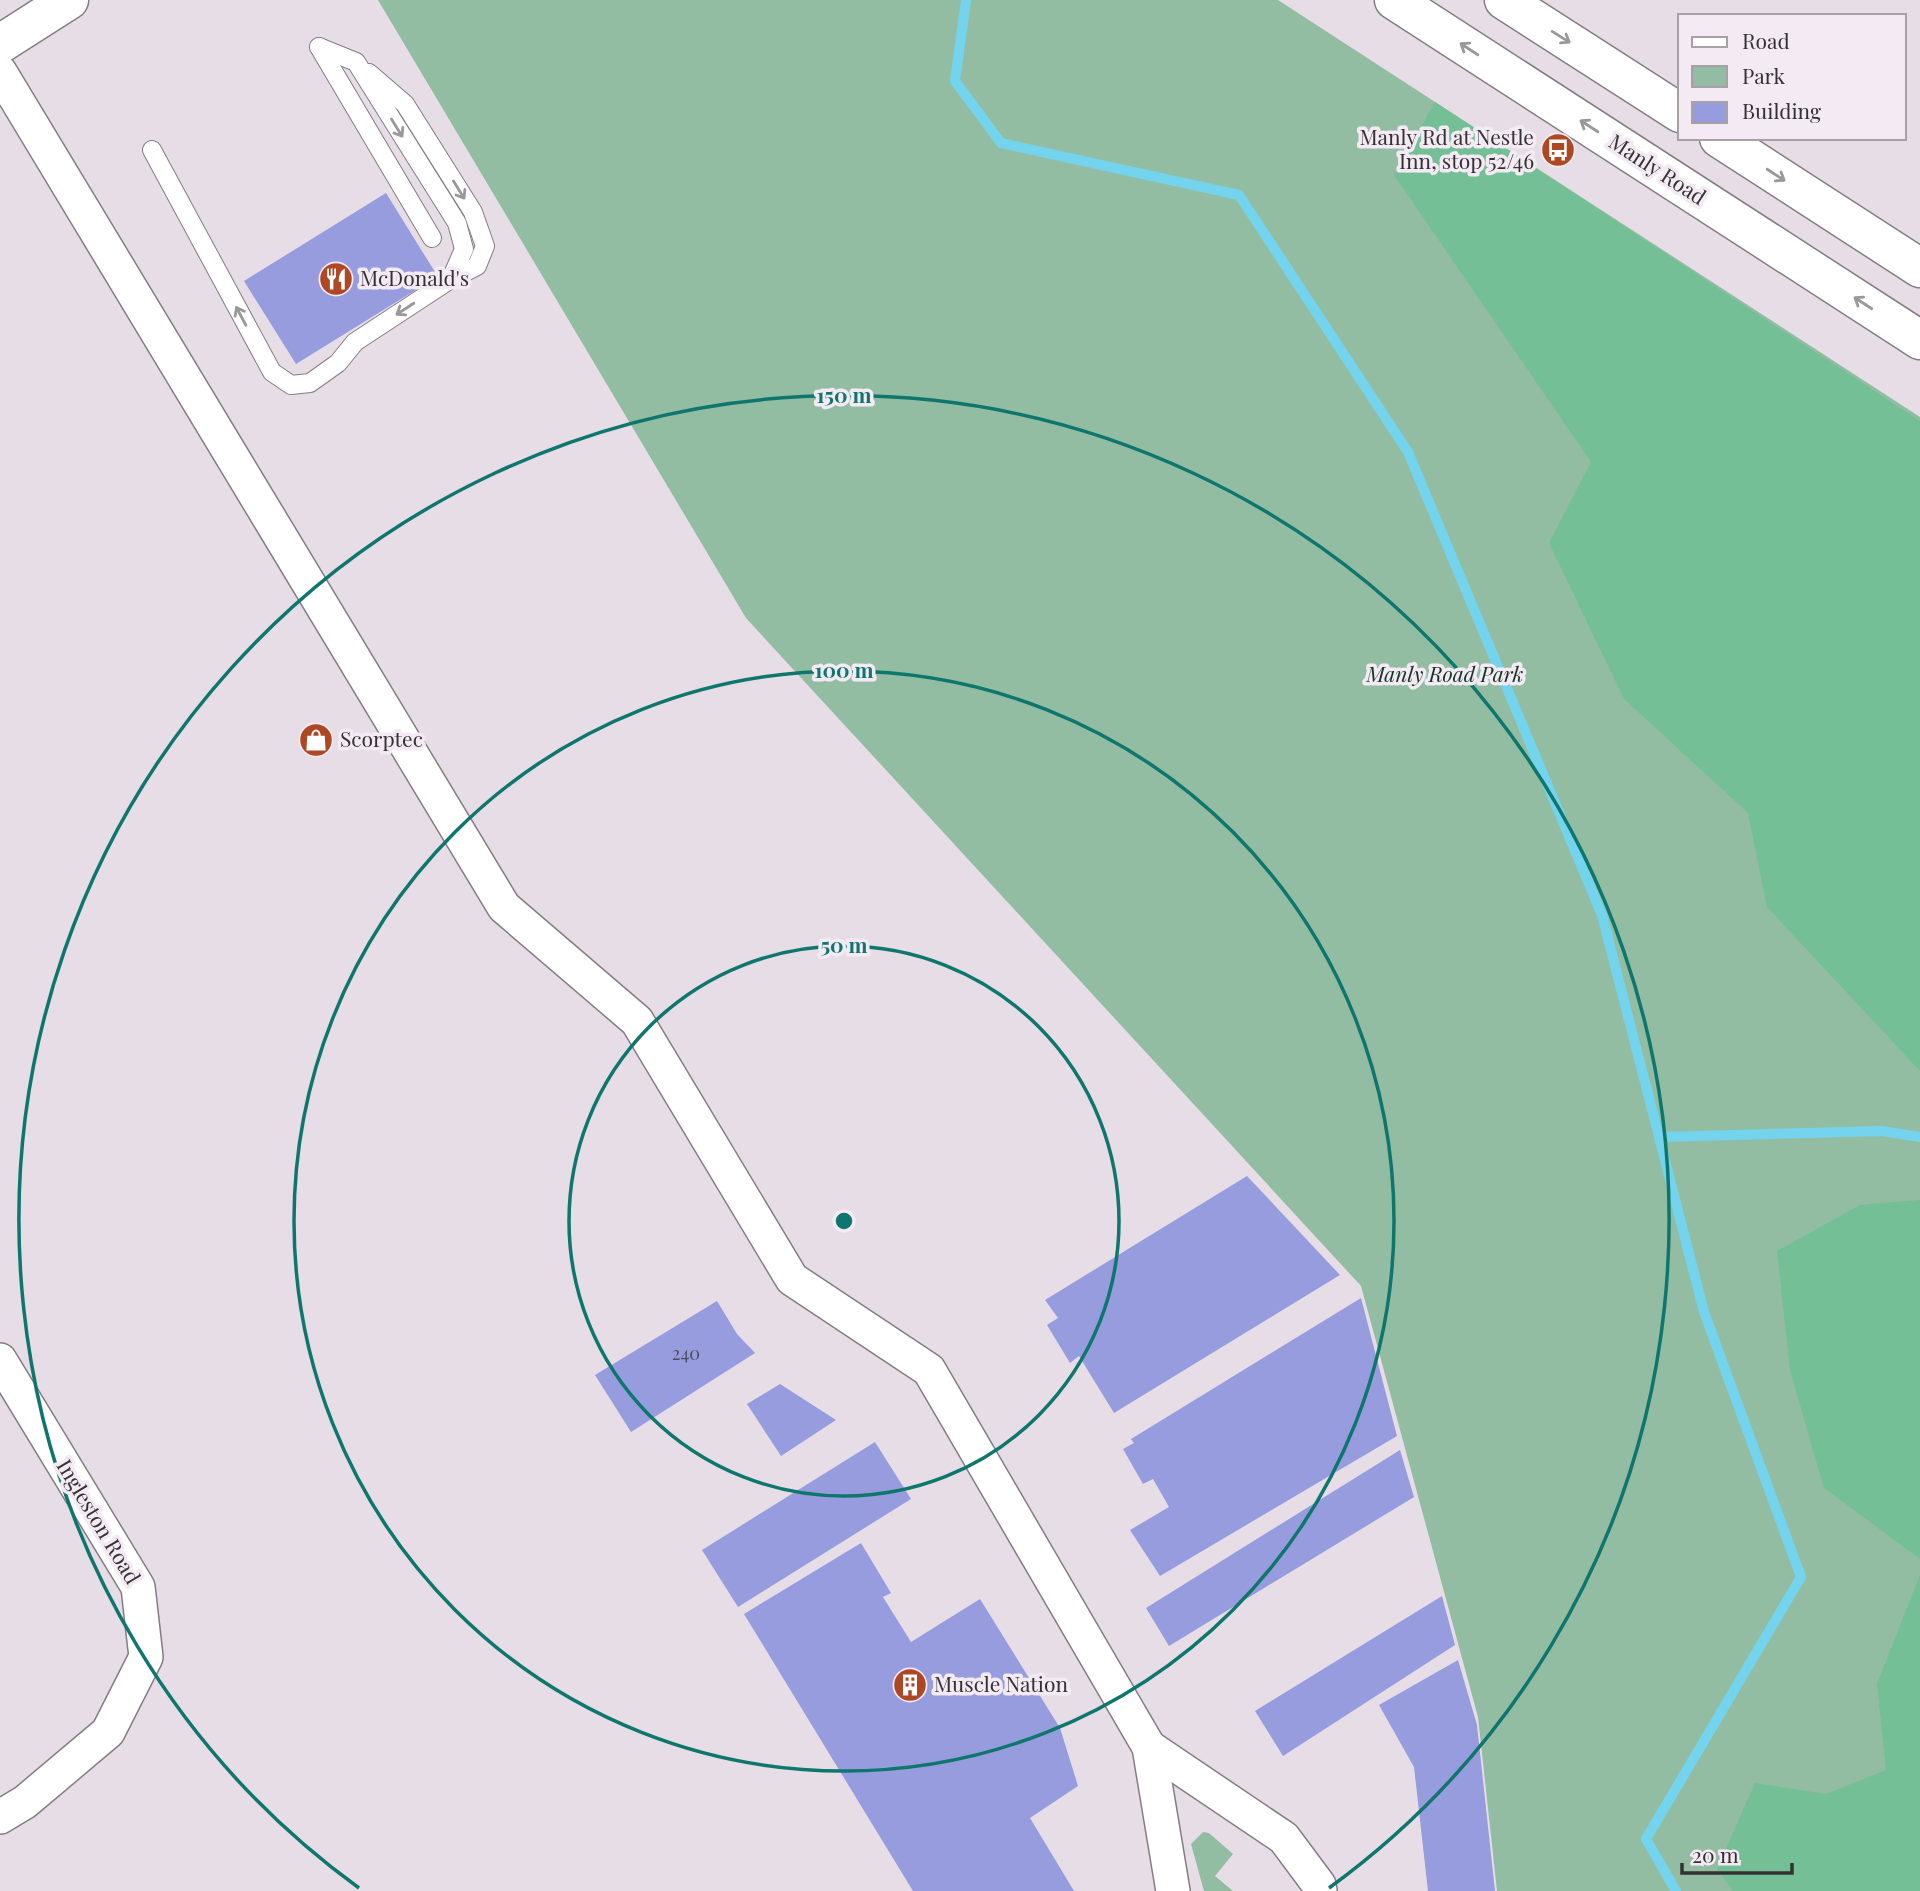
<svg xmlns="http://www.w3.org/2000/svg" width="1920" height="1891" font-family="'Playfair Display',serif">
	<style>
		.green { fill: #92bda3 }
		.forest { fill: #74bf95 }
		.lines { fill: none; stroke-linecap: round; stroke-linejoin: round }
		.stream { stroke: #74d4ee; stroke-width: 10 }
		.building { fill: #979cdf }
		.lane-casing { stroke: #857d84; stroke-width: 20 }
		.street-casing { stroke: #857d84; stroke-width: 36 }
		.secondary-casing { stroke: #857d84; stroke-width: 41 }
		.primary-casing { stroke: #857d84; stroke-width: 41 }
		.lane { stroke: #fff; stroke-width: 18 }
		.street { stroke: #fff; stroke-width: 33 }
		.secondary { stroke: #fff; stroke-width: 38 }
		.primary { stroke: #fff; stroke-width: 38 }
		.oneway { stroke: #9a989a }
		.ring { fill: none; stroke: #0f766e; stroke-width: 3.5 }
		.labels { text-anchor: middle; stroke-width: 7; stroke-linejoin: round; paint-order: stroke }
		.number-label { font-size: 18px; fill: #4d4c5f }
		.poi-label { font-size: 21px; fill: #343134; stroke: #f3eaf3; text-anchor: start }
		.street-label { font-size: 21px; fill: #343134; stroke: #f3eaf3 }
		.park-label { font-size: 21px; font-style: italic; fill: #123422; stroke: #f3eaf3 }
		.centre { fill: #0f766e; stroke: #f3eaf3; stroke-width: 3.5 }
		.ring-label { font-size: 21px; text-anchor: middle; font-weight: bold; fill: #0f766e; stroke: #f3eaf3; stroke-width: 7; stroke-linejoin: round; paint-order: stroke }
	</style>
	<rect width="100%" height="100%" fill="#e6dde6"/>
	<g class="green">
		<polygon points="378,0 1278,0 1920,417 1920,1891 1497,1891 1478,1717 1361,1286 746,618"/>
		<polygon points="1203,1832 1209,1833 1233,1854 1215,1876 1233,1891 1204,1891 1191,1844"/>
	</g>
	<g class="forest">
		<polygon points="1435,102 1920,421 1920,1071 1767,907 1748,813 1624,699 1549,543 1591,462 1394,175"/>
		<polygon points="1920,1200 1920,1559 1824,1488 1790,1370 1777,1251 1860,1205"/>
		<polygon points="1920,1575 1920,1891 1733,1891 1717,1869 1755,1783 1826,1794 1886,1770 1877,1684"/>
	</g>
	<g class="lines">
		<g class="stream">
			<polyline points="966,0 955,81 1001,143 1239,195 1408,452 1602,915 1704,1312 1801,1577 1646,1839 1676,1891"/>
			<polyline points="1659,1137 1882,1131 1920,1137"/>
		</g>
	</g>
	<g class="building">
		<polygon points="386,193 435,272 426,278 427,283 296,364 244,281"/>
		<polygon points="1247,1176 1340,1275 1114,1413 1079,1356 1070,1363 1047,1325 1058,1318 1045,1300"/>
		<polygon points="1361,1298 1397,1436 1160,1576 1130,1530 1169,1507 1153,1479 1143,1484 1123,1449 1134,1443 1131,1439"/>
		<polygon points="717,1301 737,1334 755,1353 631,1432 595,1375"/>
		<polygon points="780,1384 836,1420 781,1456 747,1404"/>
		<polygon points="875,1442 911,1499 738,1607 702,1550"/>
		<polygon points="1400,1450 1414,1497 1169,1646 1146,1608"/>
		<polygon points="861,1543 891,1593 883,1597 911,1642 980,1599 1060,1728 1078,1786 1030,1818 1074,1891 913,1891 744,1614"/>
		<polygon points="1442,1596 1455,1645 1283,1756 1255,1711"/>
		<polygon points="1458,1660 1477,1725 1495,1891 1428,1891 1414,1767 1379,1705"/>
	</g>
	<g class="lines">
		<g class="lane-casing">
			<g id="lane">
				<polyline points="319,47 432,238"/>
				<polyline points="369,73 405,104 473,212 485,246 477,266 451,279"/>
				<polyline points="152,150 272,372 291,385 310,383 338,363 355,342 451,279 464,249 457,223 356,62 319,47"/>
			</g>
		</g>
		<g class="street-casing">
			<g id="street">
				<polyline points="0,72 504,907 637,1021 792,1279 929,1370 1149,1747 1173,1891"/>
				<polyline points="0,1360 138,1587 146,1657 108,1732 25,1802 0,1817"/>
				<polyline points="1149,1747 1284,1838 1319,1885 1320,1891"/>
			</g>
		</g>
		<g class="secondary-casing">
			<polyline id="secondary" points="0,44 69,0"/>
		</g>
		<g class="primary-casing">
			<g id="primary">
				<polyline points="1394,0 1920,340"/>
				<polyline points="1504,0 1680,113"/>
				<polyline points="1719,138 1920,268"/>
			</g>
		</g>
		<use href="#lane" class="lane"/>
		<use href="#street" class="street"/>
		<use href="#secondary" class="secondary"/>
		<use href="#primary" class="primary"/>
	</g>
	<defs><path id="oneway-shaft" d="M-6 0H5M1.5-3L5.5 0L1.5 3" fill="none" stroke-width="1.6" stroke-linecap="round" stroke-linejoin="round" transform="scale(1.75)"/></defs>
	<g class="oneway">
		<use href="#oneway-shaft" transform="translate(1561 37) rotate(32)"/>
		<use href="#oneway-shaft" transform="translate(1469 49) rotate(-147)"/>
		<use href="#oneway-shaft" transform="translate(1589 126) rotate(-147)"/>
		<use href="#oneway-shaft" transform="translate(397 128) rotate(58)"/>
		<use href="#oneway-shaft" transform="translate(1776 175) rotate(33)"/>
		<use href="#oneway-shaft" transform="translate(459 190) rotate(58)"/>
		<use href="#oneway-shaft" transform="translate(1863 303) rotate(-147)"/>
		<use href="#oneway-shaft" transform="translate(405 309) rotate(147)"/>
		<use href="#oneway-shaft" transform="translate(241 316) rotate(-118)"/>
	</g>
	<g class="ring">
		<circle cx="844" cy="1221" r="275"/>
		<circle cx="844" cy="1221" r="550"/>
		<path d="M359 1888A825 825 0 1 1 1329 1888"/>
	</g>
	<defs>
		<g id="bus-disc" transform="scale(1.75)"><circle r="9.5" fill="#ae4723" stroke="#f3eaf3"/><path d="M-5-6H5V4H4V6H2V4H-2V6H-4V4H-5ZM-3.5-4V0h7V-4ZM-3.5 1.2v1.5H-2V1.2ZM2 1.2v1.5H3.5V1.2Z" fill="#fff"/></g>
		<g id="restaurant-disc" transform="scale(1.75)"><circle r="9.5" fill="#ae4723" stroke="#f3eaf3"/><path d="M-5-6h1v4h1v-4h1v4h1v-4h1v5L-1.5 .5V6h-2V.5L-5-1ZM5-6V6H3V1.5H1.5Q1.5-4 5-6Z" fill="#fff"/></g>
		<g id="shop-disc" transform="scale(1.75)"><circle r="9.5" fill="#ae4723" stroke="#f3eaf3"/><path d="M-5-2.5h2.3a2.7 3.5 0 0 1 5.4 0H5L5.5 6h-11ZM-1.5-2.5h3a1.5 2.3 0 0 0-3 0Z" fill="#fff"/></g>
		<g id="building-disc" transform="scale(1.75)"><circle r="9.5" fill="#ae4723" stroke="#f3eaf3"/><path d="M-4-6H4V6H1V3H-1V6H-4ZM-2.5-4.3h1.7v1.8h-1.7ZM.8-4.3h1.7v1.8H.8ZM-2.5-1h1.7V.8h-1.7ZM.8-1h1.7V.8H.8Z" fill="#fff"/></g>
	</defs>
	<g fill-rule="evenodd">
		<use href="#bus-disc" x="1558" y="150"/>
		<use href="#restaurant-disc" x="336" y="279"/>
		<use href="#shop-disc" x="316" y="740"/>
		<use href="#building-disc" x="910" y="1685"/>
	</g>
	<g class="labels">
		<g class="number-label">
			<text x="686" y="1360">240</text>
		</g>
		<g class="poi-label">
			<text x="1534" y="145" text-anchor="end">Manly Rd at Nestle<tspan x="1534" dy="24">Inn, stop 52/46</tspan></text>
			<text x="360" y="286">McDonald's</text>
			<text x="340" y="747">Scorptec</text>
			<text x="934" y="1692">Muscle Nation</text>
		</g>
		<g class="street-label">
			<text transform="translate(1657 170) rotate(33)" y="7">Manly Road</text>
			<text transform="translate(98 1522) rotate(59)" y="7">Ingleston Road</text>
		</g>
		<g class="park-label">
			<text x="1445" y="682">Manly Road Park</text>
		</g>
	</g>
	<circle cx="844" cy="1221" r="10" class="centre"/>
	<g class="ring-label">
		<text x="844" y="403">150 m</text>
		<text x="844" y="678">100 m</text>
		<text x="844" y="953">50 m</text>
	</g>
	<rect x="1678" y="14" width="228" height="126" fill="#f3eaf3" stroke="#a7a0a7" stroke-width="2"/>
	<rect x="1692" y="37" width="35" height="10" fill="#ffffff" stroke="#a7a0a7" stroke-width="2"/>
	<text x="1742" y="49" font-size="21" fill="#343134">Road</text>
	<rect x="1692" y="66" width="35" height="21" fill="#92bda3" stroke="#a7a0a7" stroke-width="2"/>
	<text x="1742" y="84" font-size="21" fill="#343134">Park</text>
	<rect x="1692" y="102" width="35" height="21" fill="#979cdf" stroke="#a7a0a7" stroke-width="2"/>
	<text x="1742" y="119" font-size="21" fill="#343134">Building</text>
	<path d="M1682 1863v10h110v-10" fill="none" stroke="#343134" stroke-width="3.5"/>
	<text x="1692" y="1863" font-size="21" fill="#343134" stroke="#f3eaf3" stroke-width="5" paint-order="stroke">20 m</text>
</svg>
